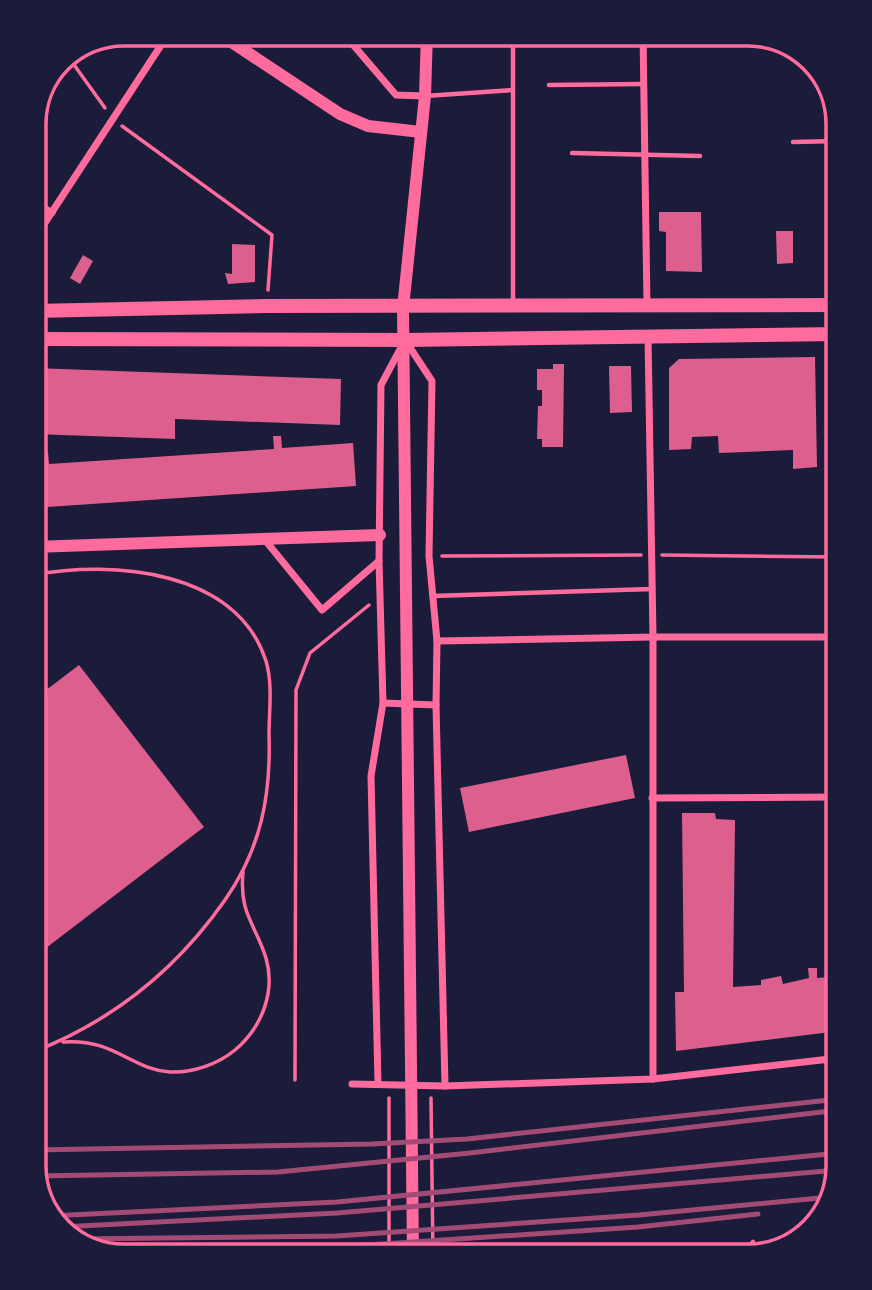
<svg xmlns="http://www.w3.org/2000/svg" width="872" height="1290" font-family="'Work Sans',sans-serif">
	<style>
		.building { fill: #dd5f8e }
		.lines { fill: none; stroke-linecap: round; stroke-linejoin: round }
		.path { stroke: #ff6b9d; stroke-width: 3.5 }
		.service { stroke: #ff6b9d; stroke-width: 4.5 }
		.minor { stroke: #ff6b9d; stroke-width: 7 }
		.tertiary { stroke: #ff6b9d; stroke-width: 12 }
		.primary { stroke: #ff6b9d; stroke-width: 14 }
		.rail { stroke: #a44b75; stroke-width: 5 }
		.rim { fill: none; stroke: #ff6b9d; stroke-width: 3.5 }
	</style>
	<rect width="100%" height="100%" fill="#1b1b3a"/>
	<g class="building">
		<polygon points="659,212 701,212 702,272 666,271 666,232 659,231"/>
		<polygon points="776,231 793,231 793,263 777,264"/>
		<polygon points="232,244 255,245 255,282 228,284 225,273 232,274"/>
		<polygon points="83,255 93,261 80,284 70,278"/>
		<polygon points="815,357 817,467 793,469 793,450 719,453 718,436 692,437 691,449 669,450 669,368 679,359"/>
		<polygon points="553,364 564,364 563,447 542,447 542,439 537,439 538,406 542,406 542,390 537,390 537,369 553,369"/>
		<polygon points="609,366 631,366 632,412 610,413"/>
		<polygon points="33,368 341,379 340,425 175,419 175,439 33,434"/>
		<polygon points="273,436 281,436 282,448 353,443 356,486 33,508 33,465 38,464 37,453 48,452 49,464 274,449"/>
		<polygon points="79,665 204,827 33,958 33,700"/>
		<polygon points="626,755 635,798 469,832 460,788"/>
		<polygon points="682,813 715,813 716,819 735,820 733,987 761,985 761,980 781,976 783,984 809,978 808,968 817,968 817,978 839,976 839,1031 676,1051 675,992 684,992"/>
	</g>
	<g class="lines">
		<g class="path">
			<polyline points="67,55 105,108"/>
			<polyline points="122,126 272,235 268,290"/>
			<polyline points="662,555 839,557"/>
			<polyline points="442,556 641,555"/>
			<path d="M63 1042C114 1038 130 1069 170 1072 193 1073 218 1064 235 1050 261 1028 276 993 266 958 255 923 239 914 243 872"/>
			<path d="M33 1052C113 1021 176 970 225 900 261 849 271 795 269 735 269 710 273 685 266 661 237 570 113 560 33 575"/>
			<polyline points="295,1080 296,690 310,653 369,605"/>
			<polyline points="431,1098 433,1257"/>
			<polyline points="389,1257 389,1098"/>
		</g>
		<g class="service">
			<polyline points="549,85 644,84"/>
			<polyline points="425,96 513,90"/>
			<polyline points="793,142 839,141"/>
			<polyline points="572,153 700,156"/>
			<polyline points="513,302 513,33"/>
			<polyline points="433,596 652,589"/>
			<polyline points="740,1257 753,1242"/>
		</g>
		<g class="minor">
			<polyline points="343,33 396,95 425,96"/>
			<polyline points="643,33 647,306"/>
			<polyline points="33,201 52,213"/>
			<polyline points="33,241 169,33"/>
			<polyline points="265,540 322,610 379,561"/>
			<polyline points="437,641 653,637 648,336"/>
			<polyline points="383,703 436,705"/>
			<polyline points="652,798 839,797"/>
			<polyline points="653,1079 653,637 839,637"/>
			<polyline points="352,1084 445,1086 653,1079 839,1058"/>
			<polyline points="378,1084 371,776 383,703 379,561 381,385 405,340 432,381 429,556 437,641 436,705 445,1086"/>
		</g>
		<g class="tertiary">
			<polyline points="218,33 340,114 368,126 421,132"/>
			<polyline points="33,547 380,535"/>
			<polyline points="413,1257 403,308 425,96 427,33"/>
		</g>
		<g class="primary">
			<polyline points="33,311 266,306 839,305"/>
			<polyline points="33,339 405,340 839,334"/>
		</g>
		<g class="rail">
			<polyline points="33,1150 372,1144 467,1139 839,1099"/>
			<polyline points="36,1176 278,1172 470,1153 839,1110"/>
			<polyline points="49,1216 337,1202 839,1153"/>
			<polyline points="60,1227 337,1213 838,1170"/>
			<polyline points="71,1239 337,1236 639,1215 830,1197"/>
			<polyline points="104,1252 337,1247 638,1227 758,1214"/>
		</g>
	</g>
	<path d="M0 0H872V1290H0ZM124 46H748A78 78 0 0 1 826 124V1166A78 78 0 0 1 748 1244H124A78 78 0 0 1 46 1166V124A78 78 0 0 1 124 46Z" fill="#1b1b3a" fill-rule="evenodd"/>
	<path class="rim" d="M124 46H748A78 78 0 0 1 826 124V1166A78 78 0 0 1 748 1244H124A78 78 0 0 1 46 1166V124A78 78 0 0 1 124 46Z"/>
</svg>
